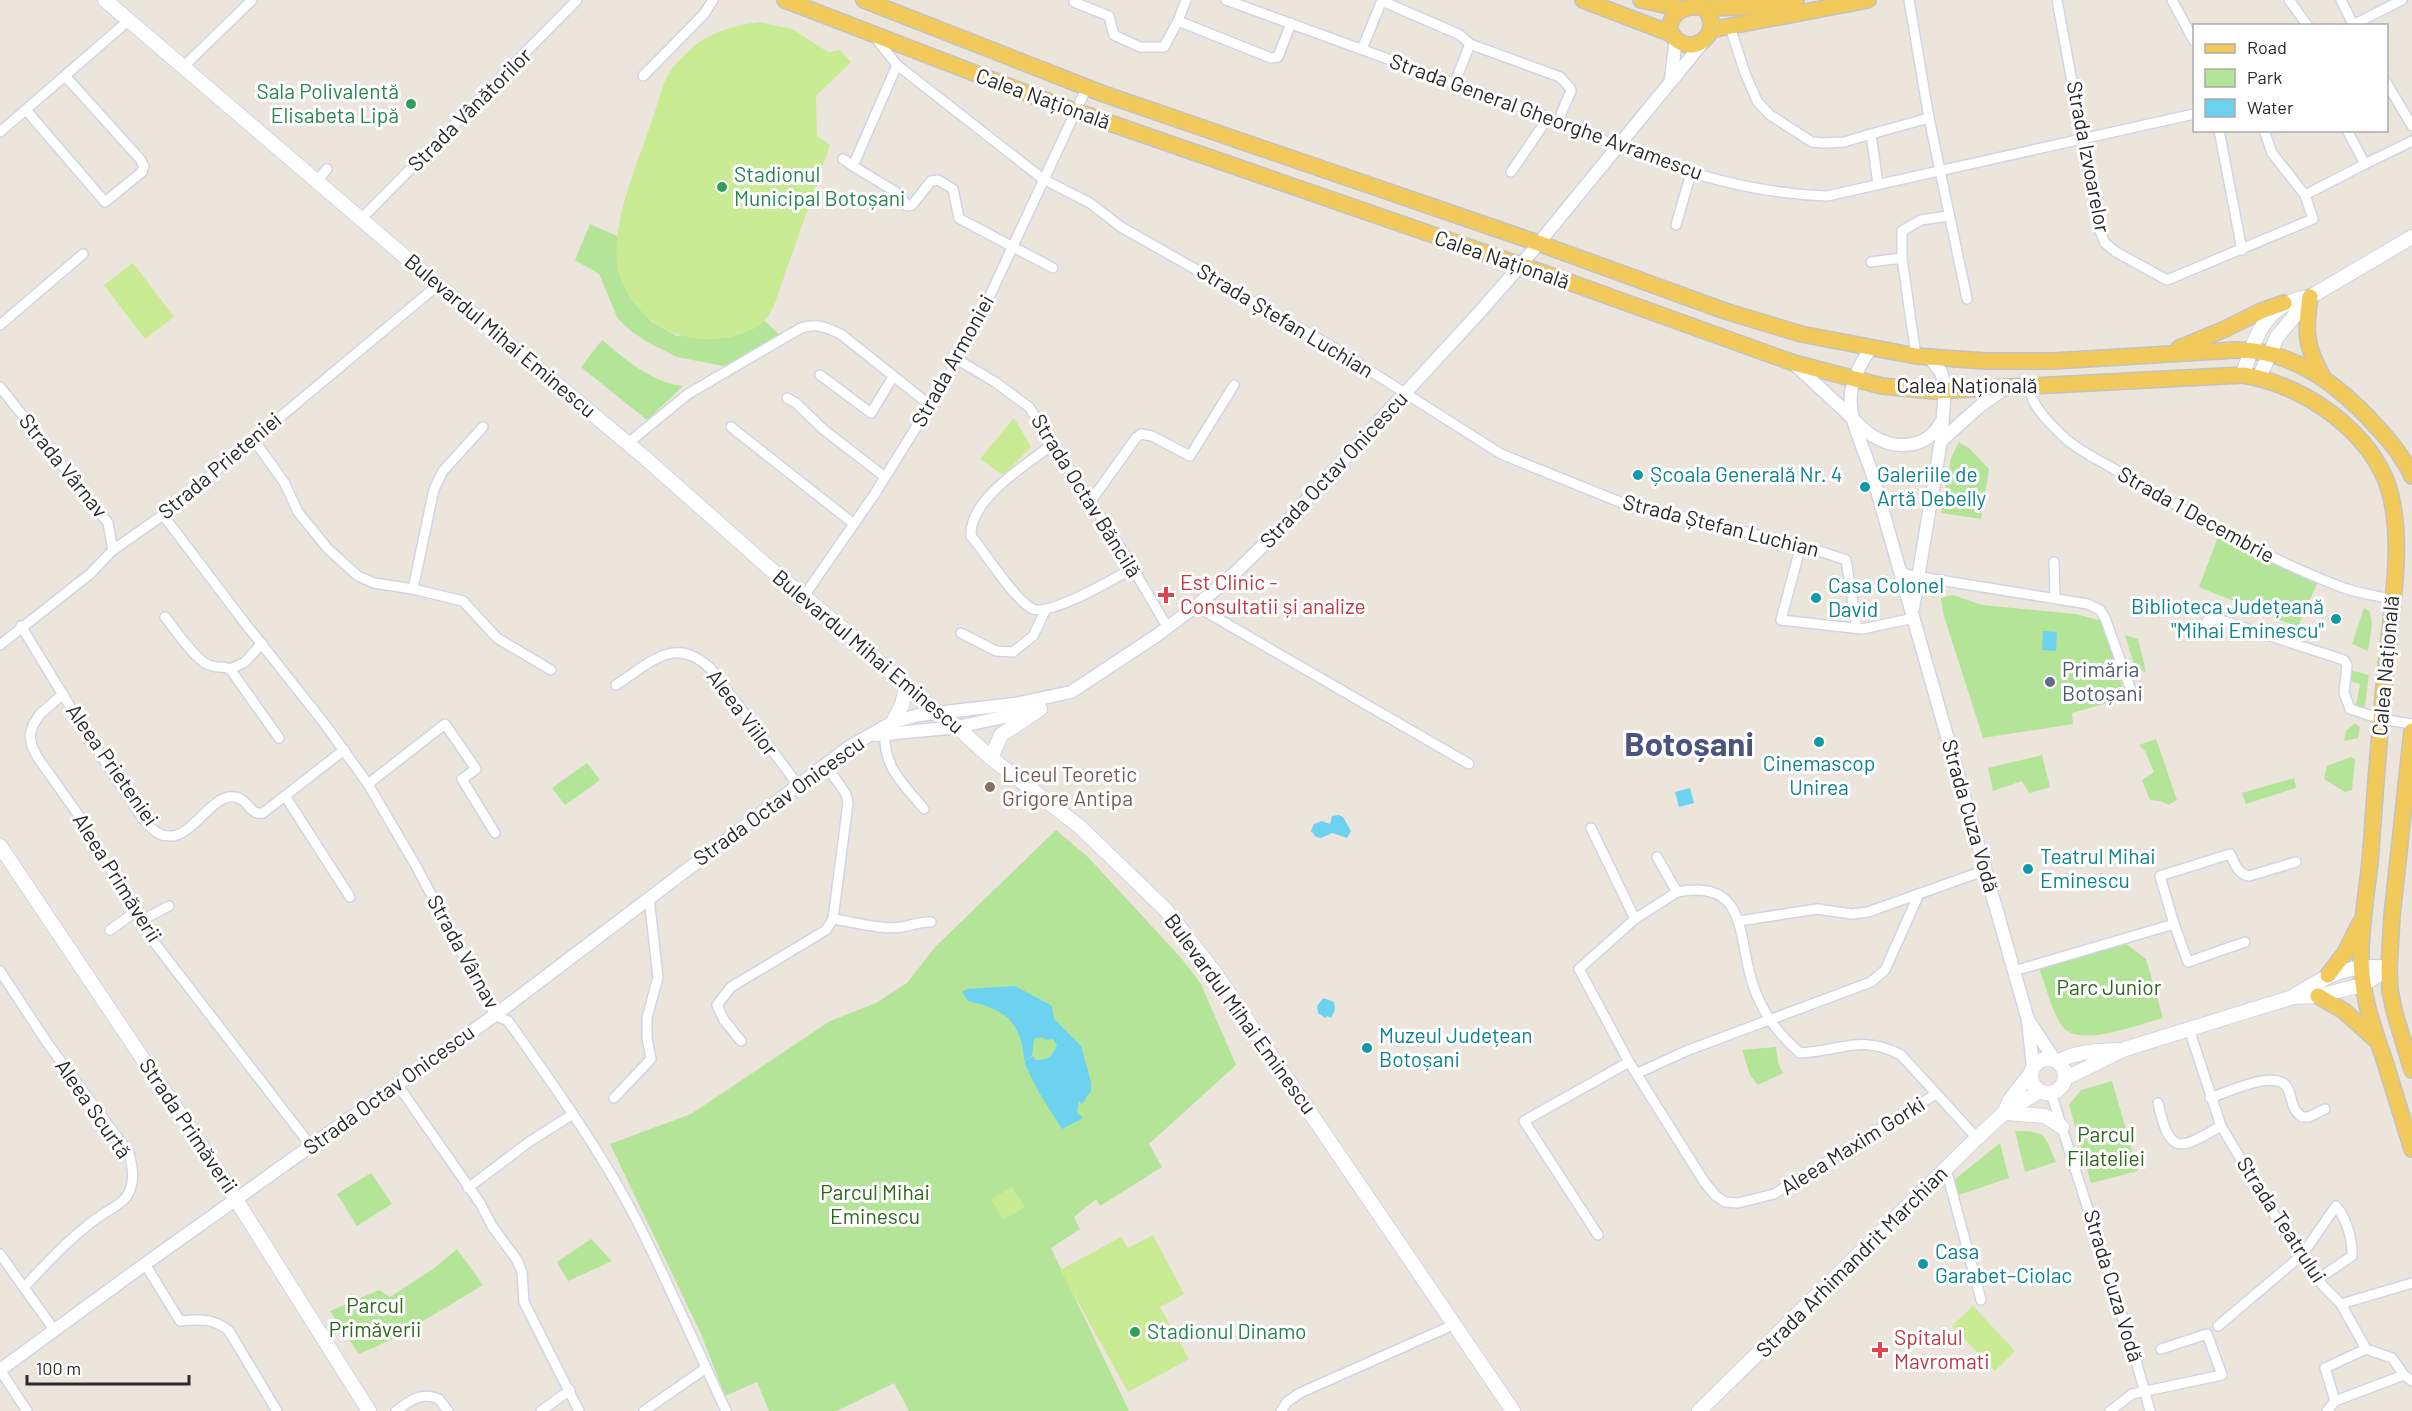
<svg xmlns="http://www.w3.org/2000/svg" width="2412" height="1411" font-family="Barlow,sans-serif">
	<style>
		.green { fill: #b4e497 }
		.pitch { fill: #c9eb93 }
		.water { fill: #6dd2f0; fill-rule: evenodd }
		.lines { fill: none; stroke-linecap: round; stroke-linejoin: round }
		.minor-casing { stroke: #d1d5e3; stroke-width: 12 }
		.tertiary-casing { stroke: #d1d5e3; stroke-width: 15 }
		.secondary-casing { stroke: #d1d5e3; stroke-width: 16 }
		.primary-casing { stroke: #c3c3c3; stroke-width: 18 }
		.minor { stroke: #fff; stroke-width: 9 }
		.tertiary { stroke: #fff; stroke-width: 12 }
		.secondary { stroke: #fff; stroke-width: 14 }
		.primary { stroke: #f2ca5b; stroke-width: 15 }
		.leisure-dot { fill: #2e9e5b; stroke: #fff; stroke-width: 2 }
		.culture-dot { fill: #0f9aa8; stroke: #fff; stroke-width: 2 }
		.health-dot { fill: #e0444e; stroke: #fff; stroke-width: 2 }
		.service-dot { fill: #5c6f8a; stroke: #fff; stroke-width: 2 }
		.education-dot { fill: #8d6e63; stroke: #fff; stroke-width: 2 }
		.labels { text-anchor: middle; stroke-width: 6; stroke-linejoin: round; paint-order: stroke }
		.leisure-label { font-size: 21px; fill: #27864d; stroke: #fff; text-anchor: start }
		.street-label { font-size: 21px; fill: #2a2a2a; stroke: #fff }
		.culture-label { font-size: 21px; fill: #0d838f; stroke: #fff; text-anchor: start }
		.health-label { font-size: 21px; fill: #be3a42; stroke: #fff; text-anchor: start }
		.service-label { font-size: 21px; fill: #4e5e75; stroke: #fff; text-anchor: start }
		.education-label { font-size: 21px; fill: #785e54; stroke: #fff; text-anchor: start }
		.park-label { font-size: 21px; fill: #2c6819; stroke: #fff }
		.town-label { font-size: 33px; font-weight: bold; fill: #4a547c; stroke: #fff }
	</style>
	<rect width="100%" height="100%" fill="#ece5dc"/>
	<g class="green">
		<polygon points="590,224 617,236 619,272 633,302 652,322 677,336 741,334 765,321 786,341 729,367 677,357 649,343 631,331 618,319 599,274 575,260"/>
		<path d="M602 340C626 360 651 382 683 386L647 420 581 367Z"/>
		<polygon points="1959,442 1970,449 1989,469 1981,519 1941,513 1951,458"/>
		<polygon points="2221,529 2320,577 2298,627 2199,587"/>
		<polygon points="1953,595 1982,605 2076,614 2102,621 2126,698 2072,713 2073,724 1983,738 1943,613 1941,598"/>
		<polygon points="2364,608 2370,612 2372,625 2368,651 2352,644"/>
		<polygon points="2125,635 2138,639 2146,672 2135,668"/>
		<polygon points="2350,670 2369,675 2365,705 2362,711 2356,705 2360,684 2348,680"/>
		<polygon points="2355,723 2360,727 2358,738 2344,741 2346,731"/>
		<polygon points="2156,739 2177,800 2169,805 2160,801 2150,800 2142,780 2154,772 2145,751 2139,745"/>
		<polygon points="2042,755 2050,787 2029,793 2022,781 1993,791 1988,768"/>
		<polygon points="2351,757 2355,760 2352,790 2345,792 2324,779 2327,766"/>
		<polygon points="587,763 600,780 565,805 552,788"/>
		<polygon points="2294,778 2296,788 2246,804 2242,793"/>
		<polygon points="1056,830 1089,858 1182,959 1201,984 1236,1065 1149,1144 1162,1167 1100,1206 1096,1199 1074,1217 1080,1229 1051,1248 1129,1411 909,1411 894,1383 837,1411 769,1411 757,1382 725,1396 701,1334 610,1144 691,1114 830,1021 876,1003 907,983 936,946"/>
		<path d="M2121 940 2146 959 2163 1018C2139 1024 2079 1049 2062 1026 2053 1014 2044 981 2038 965Z"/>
		<polygon points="1776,1047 1778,1063 1783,1073 1758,1085 1750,1075 1742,1050"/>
		<polygon points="2112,1081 2138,1171 2091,1183 2069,1105 2081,1090"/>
		<path d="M2015 1131C2047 1131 2044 1134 2056 1162L2025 1172Z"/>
		<polygon points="2000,1143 2009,1178 1953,1197 1949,1184"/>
		<polygon points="371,1173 392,1204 357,1226 337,1194"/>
		<polygon points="591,1239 612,1261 568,1281 557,1262"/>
		<polygon points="457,1249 483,1285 393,1339 359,1354 330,1311 379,1290 390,1297 433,1269"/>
	</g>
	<g class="pitch">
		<path d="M759 22 792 29 828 52 840 50 851 62 816 96 817 136 830 145 775 303C772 308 770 315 766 319 759 329 741 334 730 337 681 347 634 322 619 273 607 231 638 163 651 123 657 108 660 89 668 75 672 67 682 57 689 51 708 32 734 26 759 22Z"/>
		<polygon points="133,263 174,317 145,339 104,285"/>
		<polygon points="1014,418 1031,447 1003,475 980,459"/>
		<polygon points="1012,1187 1025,1207 1003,1220 991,1199"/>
		<polygon points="1153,1235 1184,1294 1160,1307 1189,1359 1128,1392 1060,1270 1121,1237 1128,1248"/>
		<polygon points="1973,1306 2015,1351 1995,1371 1952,1326"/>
	</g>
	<g class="water">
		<polygon points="2043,631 2057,632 2056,651 2042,650"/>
		<polygon points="1690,788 1694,803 1679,807 1675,792"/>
		<polygon points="1339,815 1343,817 1351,831 1347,838 1332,833 1321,838 1316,837 1311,831 1314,824 1322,821 1330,824 1332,816"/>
		<path d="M1015 986 1052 1006 1054 1019 1081 1046 1091 1082V1091L1082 1104 1079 1101 1077 1112 1083 1118 1062 1129C1050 1109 1035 1089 1027 1068 1023 1060 1024 1050 1021 1041 1013 1013 993 1007 968 1001L962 992 967 989ZM1042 1037 1046 1040 1053 1039 1057 1045C1053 1057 1047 1060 1036 1060L1033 1056 1025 1061 1032 1055 1034 1039Z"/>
		<polygon points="1323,998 1334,1002 1335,1010 1331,1018 1327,1016 1325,1018 1318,1013 1317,1006"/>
	</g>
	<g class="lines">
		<g class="minor-casing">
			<g id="minor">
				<polyline points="1186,0 1178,21 1271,58 1278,57 1291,23"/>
				<path d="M1226 0C1337 40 1447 81 1558 121 1578 128 1597 138 1616 146 1683 173 1755 194 1827 196L2194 114"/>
				<polyline points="1909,0 1929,118 1967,299"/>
				<polyline points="2057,0 2099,229 2105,243 2116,252 2167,280 2313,219 2305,195 2272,153 2264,130"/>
				<polyline points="2172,0 2194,41"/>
				<polyline points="2289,0 2308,26"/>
				<polyline points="2341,0 2354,26"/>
				<polyline points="1382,1 1449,30 1460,35 1470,44 1560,77 1570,88 1571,91 1558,121"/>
				<polyline points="1074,2 1109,16 1114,35 1140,47 1164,47 1178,21"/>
				<polyline points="2351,26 2402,0"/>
				<polyline points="1730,27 1745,73 1757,101 1770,115 1812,142 1823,143 1844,142 1871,134 1878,184"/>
				<polyline points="874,36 897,65 1043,179 1090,203 1121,227 1331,346 1501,454 1620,502 1801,545 1846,560 1857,628"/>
				<polyline points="1362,49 1382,0"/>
				<polyline points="183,67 252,0"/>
				<polyline points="643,76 704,14 713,0"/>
				<polyline points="1455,82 1470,44"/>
				<polyline points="2386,82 2412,126"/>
				<polyline points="26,110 105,202 142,172 144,166 140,159 66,77"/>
				<polyline points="2219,130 2242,250"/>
				<polyline points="2347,130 2365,164 2412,141"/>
				<polyline points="0,132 128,21"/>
				<polyline points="1871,134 1929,118"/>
				<polyline points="843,159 853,166 897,65"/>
				<polyline points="853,166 899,194 907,206 912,205 931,181 938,180 953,189 959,218 962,220 1053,268"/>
				<polyline points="1511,172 1548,118"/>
				<polyline points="317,181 327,169"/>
				<polyline points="2305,195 2365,164"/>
				<polyline points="362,218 577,0"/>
				<polyline points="1676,225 1691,173"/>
				<polyline points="1871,262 1902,258"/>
				<polyline points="0,325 83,254"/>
				<polyline points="1916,356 1902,258 1902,231 1921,220 1948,216"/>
				<polyline points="958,360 995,382 1029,407 1122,550 1168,628"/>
				<polyline points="820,375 871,413 893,377"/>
				<polyline points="0,387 108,523 113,550"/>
				<path d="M2029 388C2032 407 2052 426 2066 439 2083 454 2112 467 2132 479 2200 520 2269 560 2344 588 2360 594 2376 595 2392 600"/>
				<polyline points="787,398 796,403 824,430 885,477"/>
				<polyline points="731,427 854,524"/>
				<polyline points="253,439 284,482 298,512 328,549 358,576 374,583 413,589 463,601 497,638 551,670"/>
				<path d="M627 444 688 394 801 328C817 323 827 327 842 335L931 406"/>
				<path d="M1053 444C1026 465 969 499 971 536 987 555 1012 596 1031 608 1047 619 1114 578 1132 569"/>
				<polyline points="1090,502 1136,438 1141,434 1152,436 1190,456 1234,385"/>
				<path d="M163 515 241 618 324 723 368 784 416 866 495 1015 508 1021 516 1032C562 1097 608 1162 643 1233 672 1292 698 1351 726 1411"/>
				<polyline points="1801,545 1781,620 1862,629 1914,618"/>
				<polyline points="2054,562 2055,598"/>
				<polyline points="1901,571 1908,575 2088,604 2100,610 2105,618 2132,693"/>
				<polyline points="413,589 434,489 443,471 483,427"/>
				<polyline points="804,596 874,495 958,360 979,319 1087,87"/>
				<polyline points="1196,606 1469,764"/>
				<path d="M165 617C175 629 193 657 207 664 215 669 222 665 230 669L245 662 262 643"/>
				<polyline points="2207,621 2217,619 2224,621 2344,660 2347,665 2344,693 2350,709 2381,719 2412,724"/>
				<path d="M21 626C56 683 90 741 128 796 137 808 146 828 160 834 162 836 171 836 173 836 194 832 210 800 229 797 248 794 248 816 263 813L344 750"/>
				<polyline points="961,633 996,651 1013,652 1033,636 1045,611"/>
				<polyline points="0,645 90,574 113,550 163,515 438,285"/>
				<polyline points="230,669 279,738"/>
				<path d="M616 685C650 663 675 634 711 669L798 785"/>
				<polyline points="63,694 40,714 33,725 30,735 32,747 38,758 82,820 94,847 122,885 144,929 311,1146"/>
				<path d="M885 733C883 768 904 784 924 809"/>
				<polyline points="368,784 445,724 476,769 462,779 495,833"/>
				<polyline points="285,796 350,897"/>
				<polyline points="1591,828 1635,919"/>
				<path d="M1657 857 1677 892C1749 878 1737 938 1753 985 1763 1014 1778 1034 1800 1053 1839 1051 1864 1034 1901 1055L1977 1138"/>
				<polyline points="1677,892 1635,919 1579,969 1629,1062 1705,1183 1716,1196 1725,1202 1738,1203 1774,1194 1936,1094"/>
				<path d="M833 919C855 922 881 930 902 927 913 925 920 921 931 922"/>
				<polyline points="140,921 169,906"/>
				<polyline points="1739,921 1817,909 1852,914 1868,912 1986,870"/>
				<polyline points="2174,924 2188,962 2245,942"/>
				<polyline points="110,930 135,912"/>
				<path d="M0 971 48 1044 129 1153C132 1166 135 1177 130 1190 126 1201 116 1206 106 1212 75 1232 50 1260 24 1287"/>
				<path d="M2014 971 2174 924 2160 876 2230 854C2235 863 2238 875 2249 876L2296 862"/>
				<polyline points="2189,1029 2221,1126 2284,1231 2324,1287 2341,1304 2366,1349 2392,1358 2404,1375 2412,1381"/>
				<polyline points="741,1041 724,1020 717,1005 731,987 826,930 833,919 848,803 846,794 825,764"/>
				<polyline points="1638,1073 1686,1051 1871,982 1885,970 1919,894"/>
				<polyline points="397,1084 480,1203 492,1226 517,1260 522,1272 524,1302 579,1411"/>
				<polyline points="2051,1093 2135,1357 2150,1411"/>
				<polyline points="614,1098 651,1059 647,1038 647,1018 658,977 649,898"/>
				<path d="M2210 1098C2226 1093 2278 1067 2288 1089 2293 1101 2291 1109 2302 1117H2309L2325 1109"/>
				<path d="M2158 1103C2170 1155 2178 1151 2221 1126"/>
				<polyline points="1946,1169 1981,1300"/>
				<polyline points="468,1188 529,1142 573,1114"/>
				<polyline points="1598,1235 1524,1121 1629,1062"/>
				<polyline points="0,1254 55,1331"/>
				<path d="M145 1264 180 1321C199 1319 214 1318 229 1331L277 1411"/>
				<polyline points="2341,1304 2412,1283"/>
				<path d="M2218 1326 2302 1255 2336 1206C2346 1217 2353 1241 2352 1256L2318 1279"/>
				<polyline points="0,1370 27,1411"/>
				<polyline points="2335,1401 2325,1368 2366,1349"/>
				<path d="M396 1411C410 1401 421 1391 439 1399L448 1411"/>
				<polyline points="541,1411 570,1390"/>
				<polyline points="644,1411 706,1368"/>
				<polyline points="1281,1411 1287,1402 1300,1393 1453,1325"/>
				<polyline points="2110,1411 2132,1394 2222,1375 2207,1334 2161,1349"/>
				<polyline points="2327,1411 2335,1401 2404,1375"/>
			</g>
		</g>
		<g class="tertiary-casing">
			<g id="tertiary">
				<polyline points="1671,79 1676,39"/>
				<path d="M1871 348C1835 399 1854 421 1872 473L2014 971 2028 1020 2033 1068"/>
				<path d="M1794 364C1813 381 1831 398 1849 415 1857 422 1864 431 1873 436 1897 451 1928 448 1941 422"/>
				<polyline points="1941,441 1980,406 2004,389"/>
				<polyline points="1913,608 1941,441 1944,402 1944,383 1941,372 1930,358"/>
				<polyline points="876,735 957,727 1036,710"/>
				<polyline points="2029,1021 2054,1059"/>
				<polyline points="0,1370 145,1264 495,1015 849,747 893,722 919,715 1015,704 1071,692 1156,636 1196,606 1236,572 1279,530 1478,314 1520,266 1704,41"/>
			</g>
		</g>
		<g class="secondary-casing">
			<g id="secondary">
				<polyline points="105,0 438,285 644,457 767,566 860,643 906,687 957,727 991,758 1080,827 1166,910 1213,970 1513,1411"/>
				<path d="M2243 375C2254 337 2266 302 2310 297"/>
				<polyline points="2259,378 2277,337 2310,297 2412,237"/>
				<polyline points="893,722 902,705 906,687"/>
				<polyline points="991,758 1001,735 1040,709"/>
				<polyline points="0,846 218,1171 369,1411"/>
				<path d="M2294 996C2328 975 2347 963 2389 968"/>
				<circle cx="2048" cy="1076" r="17"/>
				<path d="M2058 1062C2076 1051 2097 1051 2117 1050"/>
				<polyline points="2066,1078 2125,1049 2293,997 2318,996 2362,985 2389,968"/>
				<polyline points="2005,1111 2010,1100 2031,1073"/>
				<polyline points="2007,1113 2045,1116 2062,1127"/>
				<polyline points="1699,1411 1977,1138 2004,1113 2040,1091"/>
			</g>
		</g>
		<g class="primary-casing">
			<g id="primary">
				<path d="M785 0 1052 103 1555 277 1794 363 1882 386 1934 391 2243 375C2299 384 2361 424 2385 478 2407 531 2391 610 2386 667 2379 732 2375 797 2370 862 2367 890 2362 919 2361 948 2360 992 2371 1021 2385 1062 2394 1091 2403 1120 2412 1149"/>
				<path d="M864 0 1101 93 1538 243 1725 311 1801 334 1916 356 1985 361H2054L2235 350C2293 349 2340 386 2377 427 2391 442 2404 458 2412 476"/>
				<polyline points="1583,0 1672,34"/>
				<polyline points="1641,0 1678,8"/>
				<path d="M1704 8C1713 18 1715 32 1702 41 1697 45 1690 46 1684 44 1656 33 1674 0 1704 8L1751 7 1796 0"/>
				<polyline points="1710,30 1868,0"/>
				<path d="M2310 297C2305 330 2305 346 2322 375"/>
				<polyline points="2179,348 2225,329 2261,311 2284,303"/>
				<polyline points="2412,731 2392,916 2389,968 2390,991 2395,1014 2412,1070"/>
				<polyline points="2328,975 2345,953 2360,923"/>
				<polyline points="2318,996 2344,1011 2375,1039"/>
			</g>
		</g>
		<use href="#minor" class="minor"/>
		<use href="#tertiary" class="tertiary"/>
		<use href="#secondary" class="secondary"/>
		<use href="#primary" class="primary"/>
	</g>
	<g class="leisure-dot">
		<circle cx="411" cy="104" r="6"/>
		<circle cx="722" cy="187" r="6"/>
		<circle cx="1135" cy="1332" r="6"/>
	</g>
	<g class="culture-dot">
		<circle cx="1638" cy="475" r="6"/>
		<circle cx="1865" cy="487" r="6"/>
		<circle cx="1816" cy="598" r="6"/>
		<circle cx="2336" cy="619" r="6"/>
		<circle cx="1819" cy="742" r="6"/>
		<circle cx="2028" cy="869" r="6"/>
		<circle cx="1367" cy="1048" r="6"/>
		<circle cx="1923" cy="1264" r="6"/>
	</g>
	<g class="health-dot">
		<path d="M1163 586h6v6h6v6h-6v6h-6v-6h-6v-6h6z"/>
		<path d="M1877 1341h6v6h6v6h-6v6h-6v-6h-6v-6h6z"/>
	</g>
	<circle class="service-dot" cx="2050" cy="682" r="6"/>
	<circle class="education-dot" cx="990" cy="787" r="6"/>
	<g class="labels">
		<g class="leisure-label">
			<text x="399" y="99" text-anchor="end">Sala Polivalentă<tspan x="399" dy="24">Elisabeta Lipă</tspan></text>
			<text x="734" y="182">Stadionul<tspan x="734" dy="24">Municipal Botoșani</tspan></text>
			<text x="1147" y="1339">Stadionul Dinamo</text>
		</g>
		<g class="street-label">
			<text transform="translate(1043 99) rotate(20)" y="7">Calea Națională</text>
			<text transform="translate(470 110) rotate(-45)" y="7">Strada Vânătorilor</text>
			<text transform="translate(1546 117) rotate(20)" y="7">Strada General Gheorghe Avramescu</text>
			<text transform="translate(2088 157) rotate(79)" y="7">Strada Izvoarelor</text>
			<text transform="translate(1502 260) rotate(19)" y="7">Calea Națională</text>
			<text transform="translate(1285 321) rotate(31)" y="7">Strada Ștefan Luchian</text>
			<text transform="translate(500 336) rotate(40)" y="7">Bulevardul Mihai Eminescu</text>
			<text transform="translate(953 361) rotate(-61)" y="7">Strada Armoniei</text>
			<text x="1967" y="393">Calea Națională</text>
			<text transform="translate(63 466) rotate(51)" y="7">Strada Vârnav</text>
			<text transform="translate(220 466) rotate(-40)" y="7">Strada Prieteniei</text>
			<text transform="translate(1334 470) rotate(-47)" y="7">Strada Octav Onicescu</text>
			<text transform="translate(1086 496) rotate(58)" y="7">Strada Octav Băncilă</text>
			<text transform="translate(2196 515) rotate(29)" y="7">Strada 1 Decembrie</text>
			<text transform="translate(1721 526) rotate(14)" y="7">Strada Ștefan Luchian</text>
			<text transform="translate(868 652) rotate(40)" y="7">Bulevardul Mihai Eminescu</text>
			<text transform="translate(2386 666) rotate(-85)" y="7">Calea Națională</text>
			<text transform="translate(742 713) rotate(53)" y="7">Aleea Viilor</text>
			<text transform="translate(112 765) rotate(55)" y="7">Aleea Prieteniei</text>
			<text transform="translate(779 801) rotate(-36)" y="7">Strada Octav Onicescu</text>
			<text transform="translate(1970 816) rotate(74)" y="7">Strada Cuza Vodă</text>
			<text transform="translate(117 878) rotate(58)" y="7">Aleea Primăverii</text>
			<text transform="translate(463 952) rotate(61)" y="7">Strada Vârnav</text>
			<text transform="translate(1240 1014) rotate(54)" y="7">Bulevardul Mihai Eminescu</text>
			<text transform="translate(389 1090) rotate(-36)" y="7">Strada Octav Onicescu</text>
			<text transform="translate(93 1109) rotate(55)" y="7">Aleea Scurtă</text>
			<text transform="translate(188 1126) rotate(56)" y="7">Strada Primăverii</text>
			<text transform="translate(1853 1146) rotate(-32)" y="7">Aleea Maxim Gorki</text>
			<text transform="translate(2281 1220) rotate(57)" y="7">Strada Teatrului</text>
			<text transform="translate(1852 1262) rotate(-45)" y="7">Strada Arhimandrit Marchian</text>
			<text transform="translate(2113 1286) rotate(73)" y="7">Strada Cuza Vodă</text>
		</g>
		<g class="culture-label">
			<text x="1650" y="482">Școala Generală Nr. 4</text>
			<text x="1877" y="482">Galeriile de<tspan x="1877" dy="24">Artă Debelly</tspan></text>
			<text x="1828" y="593">Casa Colonel<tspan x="1828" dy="24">David</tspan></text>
			<text x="2324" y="614" text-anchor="end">Biblioteca Județeană<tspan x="2324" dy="24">"Mihai Eminescu"</tspan></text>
			<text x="1819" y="771" text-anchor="middle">Cinemascop<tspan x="1819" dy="24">Unirea</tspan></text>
			<text x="2040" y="864">Teatrul Mihai<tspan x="2040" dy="24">Eminescu</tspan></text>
			<text x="1379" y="1043">Muzeul Județean<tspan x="1379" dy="24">Botoșani</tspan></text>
			<text x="1935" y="1259">Casa<tspan x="1935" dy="24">Garabet–Ciolac</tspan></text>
		</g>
		<g class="health-label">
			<text x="1180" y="590">Est Clinic -<tspan x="1180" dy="24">Consultatii și analize</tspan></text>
			<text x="1894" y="1345">Spitalul<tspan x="1894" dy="24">Mavromati</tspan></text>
		</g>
		<g class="service-label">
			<text x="2062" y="677">Primăria<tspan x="2062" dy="24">Botoșani</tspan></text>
		</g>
		<g class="education-label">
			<text x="1002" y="782">Liceul Teoretic<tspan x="1002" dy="24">Grigore Antipa</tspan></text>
		</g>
		<g class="park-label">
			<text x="2109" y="995">Parc Junior</text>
			<text x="2106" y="1142">Parcul<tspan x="2106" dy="24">Filateliei</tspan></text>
			<text x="875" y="1200">Parcul Mihai<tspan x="875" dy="24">Eminescu</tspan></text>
			<text x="375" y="1313">Parcul<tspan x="375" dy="24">Primăverii</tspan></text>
		</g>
		<g class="town-label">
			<text x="1689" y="756">Botoșani</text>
		</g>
	</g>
	<rect x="2193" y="24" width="195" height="108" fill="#ffffff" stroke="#aaaaaa" stroke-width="1.5"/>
	<rect x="2205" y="44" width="30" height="9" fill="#f2ca5b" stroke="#aaaaaa" stroke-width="1.5"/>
	<text x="2247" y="54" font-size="18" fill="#2a2a2a">Road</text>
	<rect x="2205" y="69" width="30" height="18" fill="#b4e497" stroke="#aaaaaa" stroke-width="1.5"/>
	<text x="2247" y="84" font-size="18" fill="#2a2a2a">Park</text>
	<rect x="2205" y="99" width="30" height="18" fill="#6dd2f0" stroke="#aaaaaa" stroke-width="1.5"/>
	<text x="2247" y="114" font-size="18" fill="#2a2a2a">Water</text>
	<path d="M27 1375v9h162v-9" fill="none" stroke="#2a2a2a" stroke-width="3"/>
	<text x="36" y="1375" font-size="18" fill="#2a2a2a" stroke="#ffffff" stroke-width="4.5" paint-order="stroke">100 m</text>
</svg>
